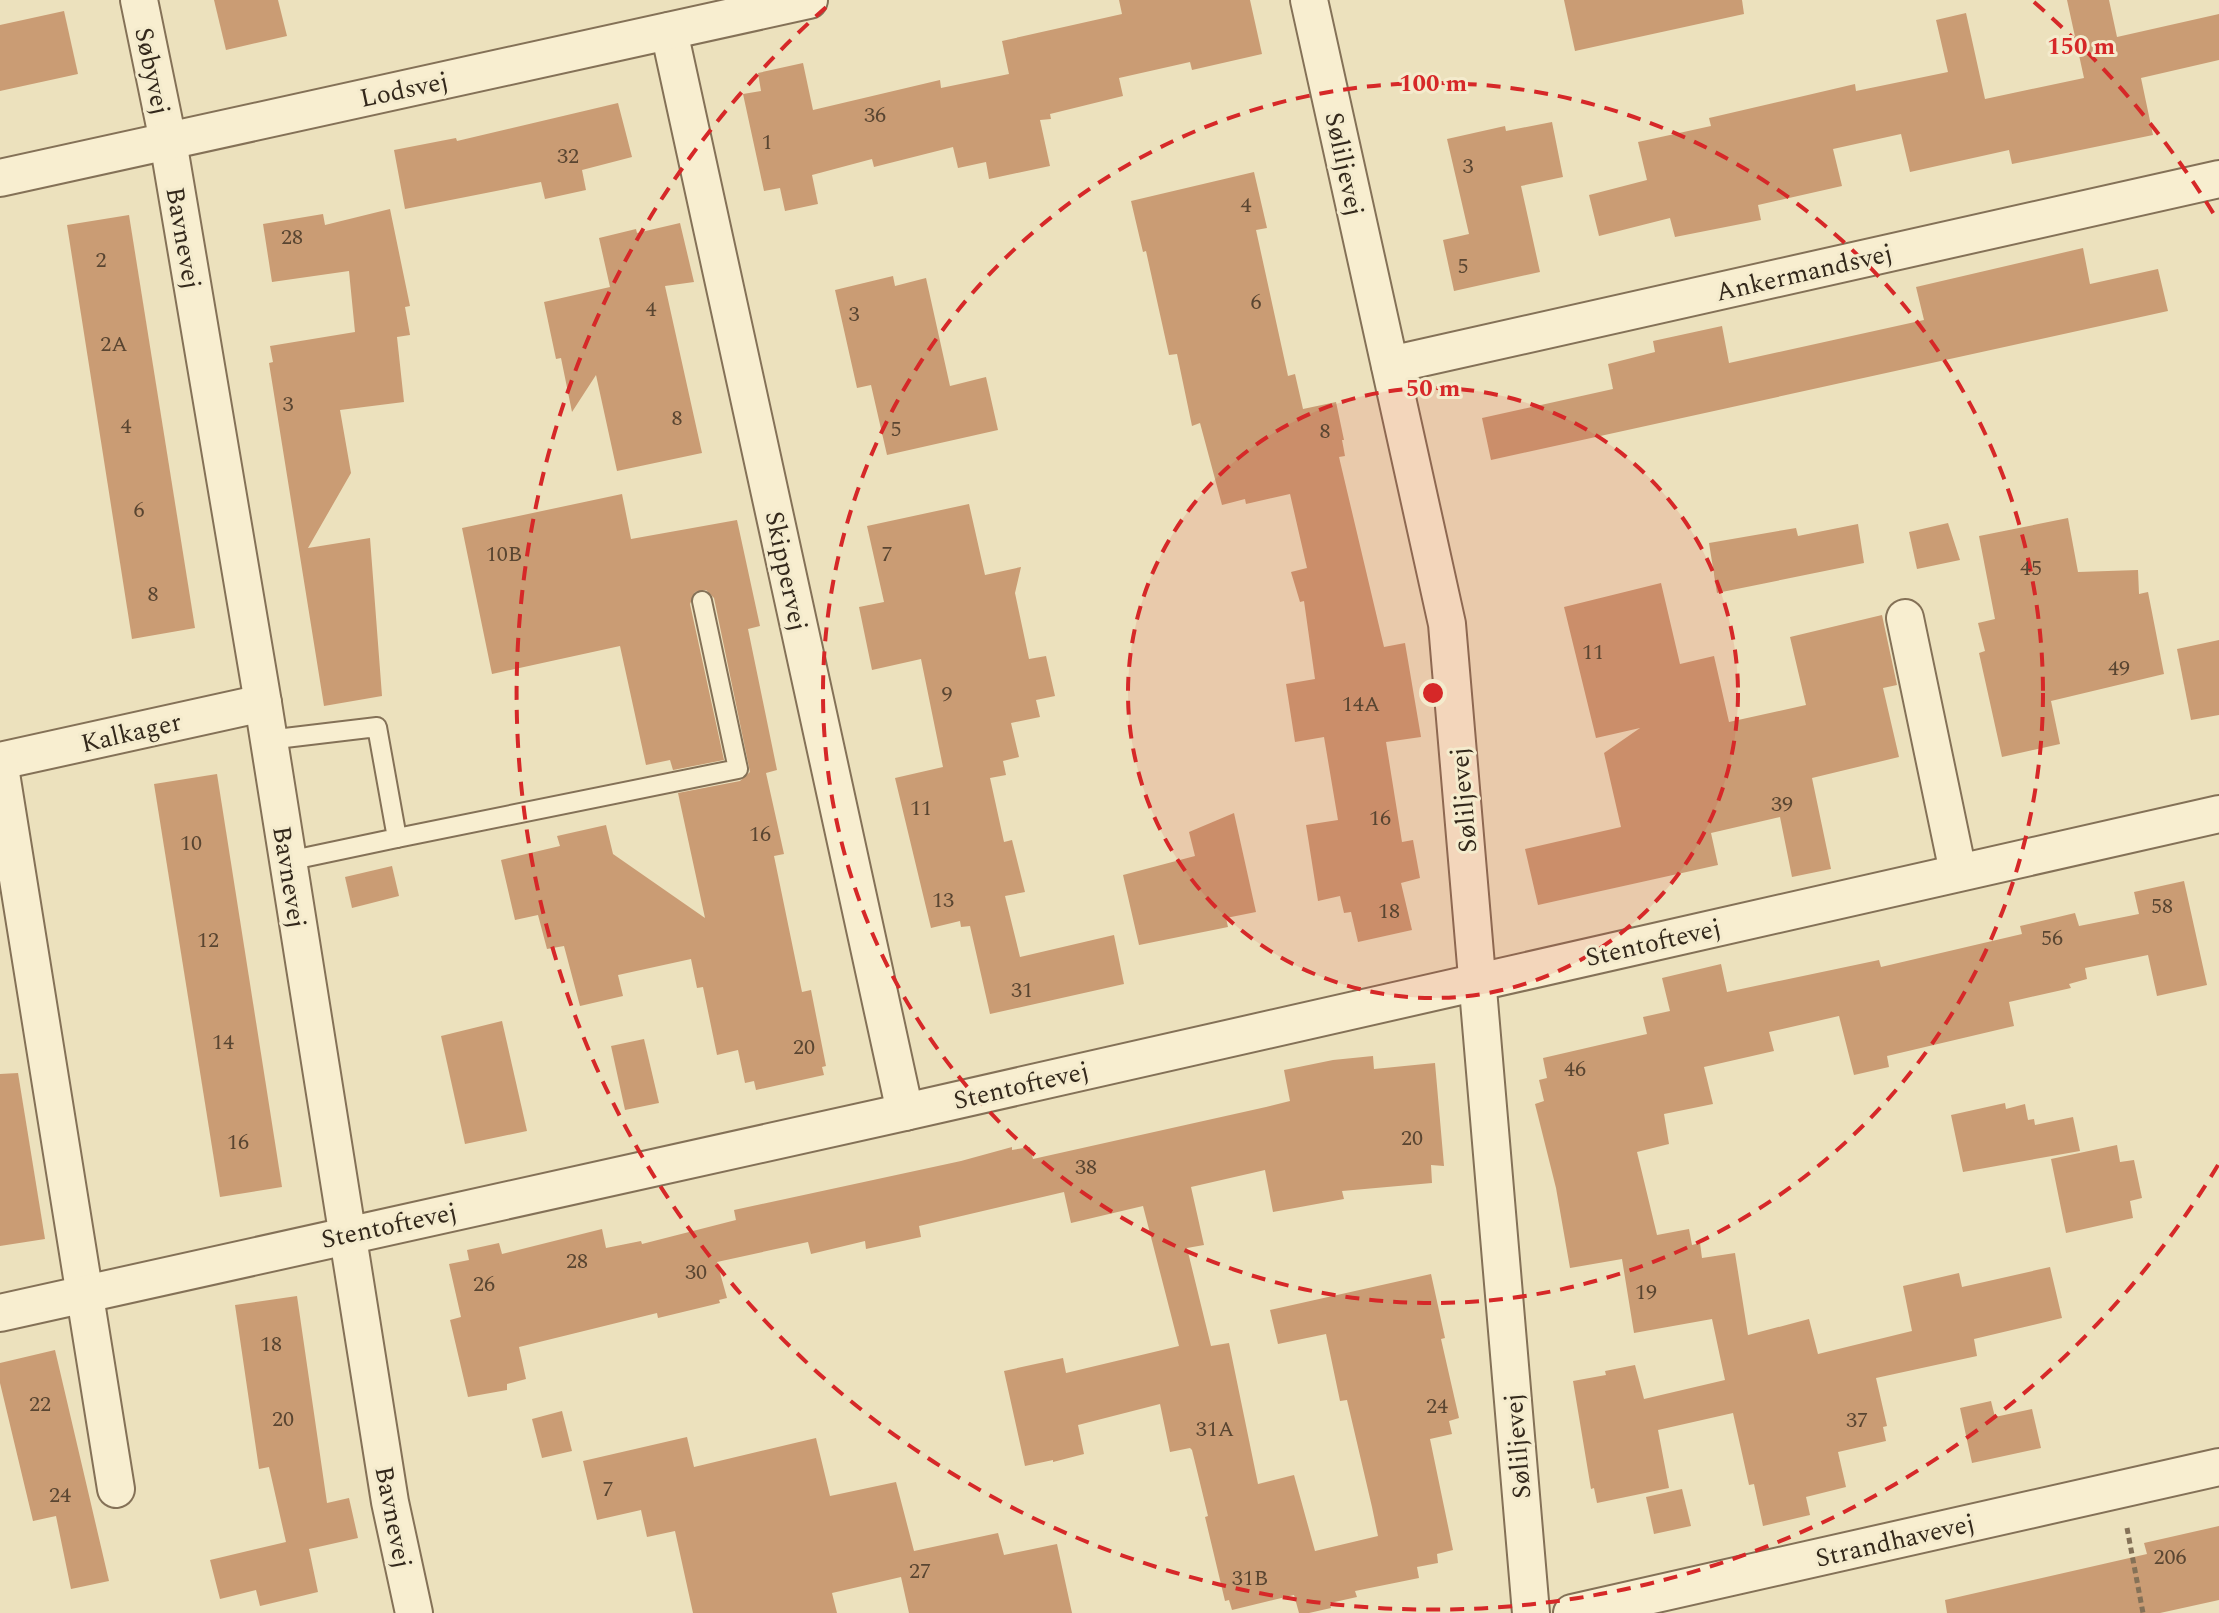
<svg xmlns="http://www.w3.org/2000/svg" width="2219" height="1613" font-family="Spectral,serif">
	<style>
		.building { fill: #ca9c74 }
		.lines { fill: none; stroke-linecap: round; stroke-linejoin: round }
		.lane-casing { stroke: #847157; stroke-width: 22 }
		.street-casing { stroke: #847157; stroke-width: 40 }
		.path { stroke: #847157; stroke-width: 5; stroke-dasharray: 6 4; stroke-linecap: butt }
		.lane { stroke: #f8eed0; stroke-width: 18 }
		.street { stroke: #f8eed0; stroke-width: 36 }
		.ring { fill: none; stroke: #d62828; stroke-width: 4; stroke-dasharray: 14 10 }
		.labels { text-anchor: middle; stroke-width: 6; stroke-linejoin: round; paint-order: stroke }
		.number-label { font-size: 22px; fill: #594531 }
		.street-label { font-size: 26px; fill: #33281b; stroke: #f4ebcd }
		.centre { fill: #d62828; stroke: #f4ebcd; stroke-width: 4 }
		.ring-label { font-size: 24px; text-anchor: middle; font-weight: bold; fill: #d62828; stroke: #f4ebcd; stroke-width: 6; stroke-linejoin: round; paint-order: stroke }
	</style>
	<rect width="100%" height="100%" fill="#ece1bd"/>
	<g class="building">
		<polygon points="214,0 278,0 287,36 226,50"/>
		<polygon points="1119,0 1250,0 1262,54 1192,70 1190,62 1119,78 1123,96 1050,114 1051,119 1040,120 1050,166 989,179 986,162 958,168 953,147 874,167 872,159 812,175 818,204 785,211 780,188 764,191 743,94 761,91 758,73 803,63 813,110 940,80 941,88 1009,74 1002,41 1122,14"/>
		<polygon points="1564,0 1742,0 1744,14 1575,51"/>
		<polygon points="2067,0 2109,0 2117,37 2219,14 2219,60 2141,78 2153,135 2012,164 2009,150 1910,172 1901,134 1833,149 1842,186 1758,205 1761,220 1675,237 1670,218 1599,236 1589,195 1647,180 1638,142 1711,126 1709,118 1855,84 1856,91 1948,72 1936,20 1966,13 1985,99 2084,78"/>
		<polygon points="64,11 78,74 0,91 0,25"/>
		<polygon points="618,103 632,157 582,170 586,190 545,199 541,182 405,209 394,150 456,138 457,141"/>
		<polygon points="1552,122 1563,177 1521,186 1540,272 1454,291 1443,240 1469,234 1447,139 1505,126 1506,131"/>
		<polygon points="1254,172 1267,228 1256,230 1288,376 1295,374 1303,409 1336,402 1344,440 1342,440 1345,456 1339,457 1384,647 1405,643 1421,737 1386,742 1402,842 1413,840 1420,878 1401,883 1412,930 1358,942 1351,912 1344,913 1340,896 1318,901 1306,825 1338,820 1324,737 1295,742 1286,684 1315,679 1304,601 1300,602 1291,572 1307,568 1290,494 1246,504 1245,499 1222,505 1200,423 1192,426 1177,354 1169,355 1146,251 1143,252 1131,201"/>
		<polygon points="390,209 410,306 405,307 410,335 397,337 404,402 340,410 351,473 308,548 370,538 382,696 324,706 269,363 273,362 270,346 355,332 349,271 272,282 263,224 323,214 325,225"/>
		<polygon points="129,215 195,628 132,639 67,225"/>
		<polygon points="680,223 694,282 665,286 702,453 617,471 596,375 572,412 561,358 556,359 544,302 610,287 599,238 636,229 637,233"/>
		<polygon points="2083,248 2090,284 2158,269 2168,311 1491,460 1482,418 1613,389 1608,364 1655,352 1653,341 1722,326 1729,363 1924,320 1916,287"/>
		<polygon points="893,276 895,286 926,278 950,386 986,377 998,430 887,455 871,385 857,388 835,290"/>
		<polygon points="622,494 631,539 737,520 760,626 748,629 777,770 766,773 784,854 774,856 802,992 811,990 826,1066 822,1067 824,1075 756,1090 754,1081 745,1083 738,1050 717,1055 703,987 697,988 691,959 618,975 623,996 580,1006 564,946 547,949 538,915 515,920 501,860 560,846 557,836 606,825 613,854 705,918 678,793 740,781 750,772 714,598 706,590 695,592 690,604 724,760 673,770 670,760 646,765 620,646 492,674 462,528"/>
		<polygon points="969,504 985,575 1021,567 1015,593 1029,659 1046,656 1055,696 1036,700 1040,717 1011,723 1019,757 1003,761 1006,775 990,778 1004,842 1012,840 1025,892 1005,896 1020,957 1114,935 1124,984 990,1014 970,926 961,927 960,921 931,928 895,778 943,767 921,659 872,670 859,607 884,602 867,526"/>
		<polygon points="2068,518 2078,572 2138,570 2139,594 2148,592 2164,674 2051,701 2060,744 2002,757 1979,653 1985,651 1978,623 1995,619 1979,536"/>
		<polygon points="1948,523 1960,560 1917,569 1909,532"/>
		<polygon points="1858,524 1864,563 1717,593 1709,543 1796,528 1798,536"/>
		<polygon points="1661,583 1680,664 1714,656 1729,722 1806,705 1790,637 1882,615 1897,685 1883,688 1899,757 1812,778 1831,869 1792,877 1780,817 1711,833 1718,865 1538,905 1525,849 1621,827 1604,753 1640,728 1596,738 1564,607"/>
		<polygon points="2219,640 2219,715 2191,720 2177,649"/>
		<polygon points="217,774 282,1187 220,1197 154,784"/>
		<polygon points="1234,813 1256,912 1226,918 1228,927 1139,945 1123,875 1195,856 1189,832"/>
		<polygon points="392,866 399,896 352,908 345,877"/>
		<polygon points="2184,881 2207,985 2157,996 2148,955 2085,968 2087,979 2069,984 2071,988 2009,1002 2014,1026 1887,1056 1889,1067 1854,1075 1839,1016 1769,1032 1774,1051 1704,1067 1713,1104 1664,1114 1669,1144 1637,1152 1657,1235 1689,1229 1692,1245 1700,1243 1702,1258 1735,1253 1748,1335 1809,1319 1818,1354 1912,1331 1903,1286 1959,1273 1962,1287 2050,1267 2062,1318 1974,1339 1977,1356 1876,1378 1887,1426 1883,1427 1886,1441 1838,1452 1846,1487 1806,1497 1810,1515 1763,1526 1754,1484 1749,1485 1733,1413 1658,1430 1669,1488 1597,1503 1594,1488 1591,1489 1573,1381 1606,1375 1605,1371 1635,1365 1644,1399 1725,1380 1712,1319 1634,1333 1622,1259 1570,1268 1556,1188 1535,1104 1544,1101 1539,1080 1547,1078 1543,1058 1647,1034 1643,1017 1670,1011 1662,978 1721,964 1727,992 1879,960 1881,967 2022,934 2020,926 2075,913 2079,926 2139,914 2134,892"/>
		<polygon points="502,1021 527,1131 465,1144 441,1036"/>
		<polygon points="644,1039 659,1103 625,1110 611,1046"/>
		<polygon points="1373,1056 1374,1069 1435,1063 1444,1166 1431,1165 1432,1183 1342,1191 1344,1199 1273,1212 1265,1170 1191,1187 1204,1245 1187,1248 1211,1346 1229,1343 1258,1484 1294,1475 1315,1551 1378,1536 1372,1507 1347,1400 1340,1401 1326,1334 1278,1344 1270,1310 1431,1274 1445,1338 1441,1339 1459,1418 1449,1421 1452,1434 1430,1439 1453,1550 1437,1554 1438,1563 1417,1567 1419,1578 1355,1591 1357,1597 1330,1603 1331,1608 1309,1613 1299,1613 1294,1595 1232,1610 1229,1600 1225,1601 1205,1517 1208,1516 1192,1450 1190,1448 1170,1452 1160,1404 1078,1425 1084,1454 1053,1462 1053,1460 1025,1466 1004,1371 1063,1358 1066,1373 1179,1346 1143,1206 1071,1223 1064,1192 919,1226 921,1237 866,1249 865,1241 811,1254 808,1242 717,1262 727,1298 719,1300 720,1303 658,1318 657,1313 519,1347 526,1379 507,1384 507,1390 468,1397 450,1320 461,1317 449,1264 469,1260 467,1250 499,1243 502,1254 602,1229 606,1248 641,1241 642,1244 736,1220 734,1210 961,1161 1012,1147 1012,1150 1030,1147 1033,1159 1266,1107 1290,1101 1284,1070 1333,1060"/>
		<polygon points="18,1073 45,1239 0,1246 0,1074"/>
		<polygon points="2005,1103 2006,1109 2025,1104 2028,1120 2034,1119 2035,1125 2073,1117 2080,1151 1963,1172 1951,1115"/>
		<polygon points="2117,1145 2120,1162 2134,1160 2142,1198 2130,1201 2133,1218 2066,1233 2051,1159"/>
		<polygon points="297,1296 327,1503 349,1498 358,1538 309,1549 318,1592 260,1606 256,1590 220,1599 210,1560 286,1542 269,1467 259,1469 235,1305"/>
		<polygon points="55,1350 109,1581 71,1589 56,1516 33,1521 0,1383 0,1363"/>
		<polygon points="1991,1401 1995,1417 2032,1409 2041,1448 1972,1463 1960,1408"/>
		<polygon points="562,1411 572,1451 542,1458 532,1419"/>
		<polygon points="687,1437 694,1467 816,1438 830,1496 896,1482 914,1551 998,1533 1004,1555 1057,1544 1072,1613 909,1613 901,1577 832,1593 837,1613 693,1613 675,1531 647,1537 641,1510 597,1520 583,1461"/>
		<polygon points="1682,1489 1691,1526 1654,1534 1646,1497"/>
		<polygon points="2219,1526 2219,1600 2160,1613 1947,1613 1945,1600 2147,1554 2144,1543"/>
	</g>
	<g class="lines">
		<g class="lane-casing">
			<g id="lane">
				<polyline points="268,740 377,727 397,838 288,861"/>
				<polyline points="397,838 738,769 702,601"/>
			</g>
		</g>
		<g class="street-casing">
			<g id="street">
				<polyline points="139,0 168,141 263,703 390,1502 414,1613"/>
				<polyline points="1309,0 1447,624 1531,1613"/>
				<polyline points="669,31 905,1112"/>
				<polyline points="0,178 809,0"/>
				<polyline points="1390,365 2219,179"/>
				<polyline points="1905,618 1958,872"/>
				<polyline points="0,761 263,703"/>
				<polyline points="0,767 116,1489"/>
				<polyline points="0,1313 905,1112 2219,814"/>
				<polyline points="1572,1613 2219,1467"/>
			</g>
		</g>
		<polyline class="path" points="2127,1528 2143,1613"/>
		<use href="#lane" class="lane"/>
		<use href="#street" class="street"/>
	</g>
	<circle cx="1433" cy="693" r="305" fill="#d62828" fill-opacity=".12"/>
	<g class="ring">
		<circle cx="1433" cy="693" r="305"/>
		<circle cx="1433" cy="693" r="610"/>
		<path d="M2218 1165A916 916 0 1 1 832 2M2034 2A916 916 0 0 1 2218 221"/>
	</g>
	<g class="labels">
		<g class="number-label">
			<text x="875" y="122">36</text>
			<text x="767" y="149">1</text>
			<text x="568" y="163">32</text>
			<text x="1468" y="173">3</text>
			<text x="1246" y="212">4</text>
			<text x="292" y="244">28</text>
			<text x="101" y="267">2</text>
			<text x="1463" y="273">5</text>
			<text x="1256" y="309">6</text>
			<text x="651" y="316">4</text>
			<text x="854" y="321">3</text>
			<text x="114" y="351">2A</text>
			<text x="288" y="411">3</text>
			<text x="677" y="425">8</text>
			<text x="126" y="433">4</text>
			<text x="896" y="436">5</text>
			<text x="1325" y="438">8</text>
			<text x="139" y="517">6</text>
			<text x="504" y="561">10B</text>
			<text x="887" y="561">7</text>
			<text x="2031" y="575">45</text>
			<text x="153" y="601">8</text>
			<text x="1593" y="659">11</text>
			<text x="2119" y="675">49</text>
			<text x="947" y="701">9</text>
			<text x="1361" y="711">14A</text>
			<text x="1782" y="811">39</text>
			<text x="921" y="815">11</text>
			<text x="1380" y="825">16</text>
			<text x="760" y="841">16</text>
			<text x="191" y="850">10</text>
			<text x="943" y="907">13</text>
			<text x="2162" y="913">58</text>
			<text x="1389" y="918">18</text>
			<text x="2052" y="945">56</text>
			<text x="208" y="947">12</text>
			<text x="1022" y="997">31</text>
			<text x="223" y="1049">14</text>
			<text x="804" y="1054">20</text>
			<text x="1575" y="1076">46</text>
			<text x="1412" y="1145">20</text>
			<text x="238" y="1149">16</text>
			<text x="1086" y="1174">38</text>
			<text x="577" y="1268">28</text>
			<text x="696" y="1279">30</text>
			<text x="484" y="1291">26</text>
			<text x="1646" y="1299">19</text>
			<text x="271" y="1351">18</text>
			<text x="40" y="1411">22</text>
			<text x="1437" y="1413">24</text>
			<text x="283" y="1426">20</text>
			<text x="1857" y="1427">37</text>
			<text x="1215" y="1436">31A</text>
			<text x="608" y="1496">7</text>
			<text x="60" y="1502">24</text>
			<text x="2170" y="1564">206</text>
			<text x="920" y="1578">27</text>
			<text x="1250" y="1585">31B</text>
		</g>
		<g class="street-label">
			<text transform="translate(153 71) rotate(78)" y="9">Søbyvej</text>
			<text transform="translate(404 89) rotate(-12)" y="9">Lodsvej</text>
			<text transform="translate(1345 164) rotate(78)" y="9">Søliljevej</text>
			<text transform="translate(184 238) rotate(80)" y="9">Bavnevej</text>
			<text transform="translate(1804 272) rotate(-13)" y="9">Ankermandsvej</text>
			<text transform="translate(787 571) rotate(78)" y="9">Skippervej</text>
			<text transform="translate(131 732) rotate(-13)" y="9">Kalkager</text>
			<text transform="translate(1463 800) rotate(-95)" y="9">Søliljevej</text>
			<text transform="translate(290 877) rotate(81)" y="9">Bavnevej</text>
			<text transform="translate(1653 942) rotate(-13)" y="9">Stentoftevej</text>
			<text transform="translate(1021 1085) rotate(-13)" y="9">Stentoftevej</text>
			<text transform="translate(389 1225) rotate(-12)" y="9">Stentoftevej</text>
			<text transform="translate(1517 1446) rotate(-95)" y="9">Søliljevej</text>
			<text transform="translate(394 1517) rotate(79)" y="9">Bavnevej</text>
			<text transform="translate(1895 1540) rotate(-13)" y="9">Strandhavevej</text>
		</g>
	</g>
	<circle cx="1433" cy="693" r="12" class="centre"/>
	<g class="ring-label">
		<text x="2081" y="54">150 m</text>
		<text x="1433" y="91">100 m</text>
		<text x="1433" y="396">50 m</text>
	</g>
</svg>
